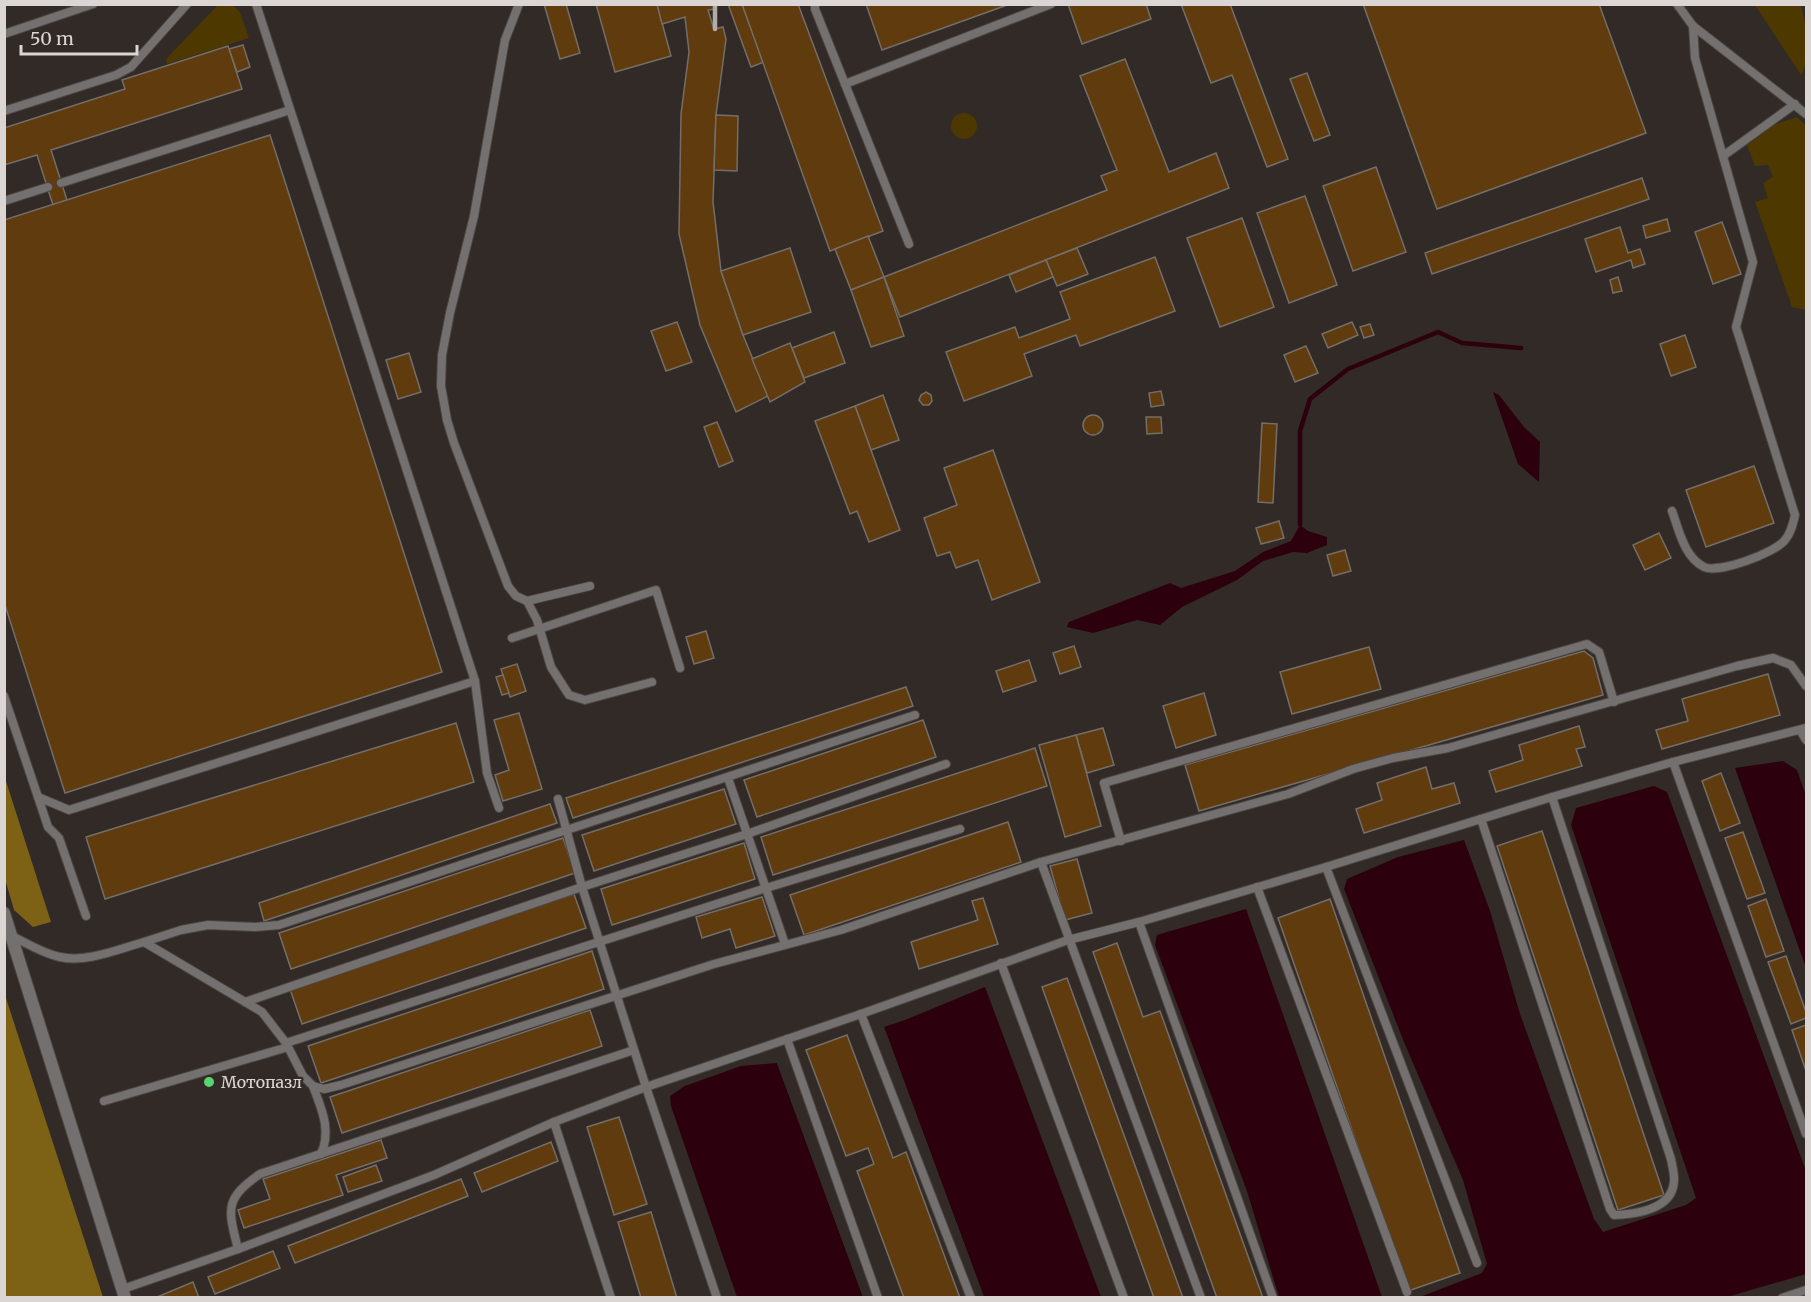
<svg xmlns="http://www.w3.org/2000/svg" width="1811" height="1302" font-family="Merriweather,serif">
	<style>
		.green { fill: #4d3900 }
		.forest { fill: #7d6115 }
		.water { fill: #2c000d }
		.pier { fill: #312a26 }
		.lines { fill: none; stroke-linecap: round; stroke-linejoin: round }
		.stream { stroke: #2c000d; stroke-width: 4.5 }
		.building { fill: #5f3b0e; stroke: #746e68; stroke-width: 1.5 }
		.service-casing { stroke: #4c4642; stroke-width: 10 }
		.minor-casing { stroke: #4c4642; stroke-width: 14 }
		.service { stroke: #757070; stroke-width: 8 }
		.minor { stroke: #757070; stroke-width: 12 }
		.rail { stroke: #b1aba9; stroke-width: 4.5 }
		.poi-dot { fill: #58d570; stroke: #312a26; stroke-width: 2 }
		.labels { text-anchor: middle; stroke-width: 4.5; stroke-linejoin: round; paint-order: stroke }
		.poi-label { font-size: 16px; fill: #dbd6d4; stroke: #312a26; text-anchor: start }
	</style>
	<rect width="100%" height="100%" fill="#312a26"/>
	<g class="green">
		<polygon points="218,5 233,5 240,12 249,38 167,64 166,59"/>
		<path d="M1755 5H1800C1807 22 1811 60 1801 75Z"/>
		<circle cx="964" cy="126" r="13"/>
		<polygon points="1797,117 1806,126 1806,310 1792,307 1755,202 1768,198 1763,183 1773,177 1768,165 1755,166 1747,145 1776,124"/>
	</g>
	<g class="forest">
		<polygon points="5,778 51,922 33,927 14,910 5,879"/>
		<polygon points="4,995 5,995 103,1297 5,1297"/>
	</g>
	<g class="water">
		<polygon points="1493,392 1499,395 1524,427 1540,442 1539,482 1518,464"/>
		<polygon points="1300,525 1308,531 1327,537 1327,545 1307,553 1293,552 1263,561 1237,580 1182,607 1160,625 1137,620 1093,633 1067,627 1069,622 1170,583 1181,588 1235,571 1263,552 1291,541"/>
		<polygon points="1783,761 1797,770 1806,796 1806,968 1735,768"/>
		<polygon points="1654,786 1667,792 1806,1171 1806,1274 1727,1297 1420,1297 1482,1273 1487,1264 1463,1180 1404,1042 1344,889 1347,879 1398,857 1464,840 1490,911 1520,1014 1594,1219 1603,1232 1686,1205 1696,1198 1571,825 1576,808"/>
		<polygon points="1246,909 1382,1297 1279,1297 1247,1191 1155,945 1157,935"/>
		<polygon points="985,987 1101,1297 984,1297 884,1027 905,1020"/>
		<polygon points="777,1063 863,1297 737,1297 671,1106 670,1096 685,1086 741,1066"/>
	</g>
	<g class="pier">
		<polygon points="881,1027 884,1027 984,1297 981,1298"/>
		<polygon points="780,1062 866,1296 866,1298 863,1297 777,1063"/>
	</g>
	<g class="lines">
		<polyline class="stream" points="1300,525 1300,431 1310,399 1348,369 1438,332 1462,343 1521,348"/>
	</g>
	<g class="building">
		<polygon points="544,4 566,4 580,53 560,59"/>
		<polygon points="596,4 657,4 671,56 615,72"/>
		<polygon points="657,4 714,4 715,9 708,10 714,29 723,27 726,39 716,115 713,202 721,271 743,335 768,396 736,412 700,325 679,234 681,114 689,52 685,17 662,24"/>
		<polygon points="728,4 742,4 764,62 751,67"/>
		<polygon points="742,4 798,4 883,231 830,251"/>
		<polygon points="866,4 1010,4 882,50"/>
		<polygon points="1068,4 1146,4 1151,19 1082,44"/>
		<polygon points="1181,4 1230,4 1288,159 1267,167 1232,75 1211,83"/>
		<polygon points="1363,4 1599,4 1646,133 1437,209"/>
		<polygon points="243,45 250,67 237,72 229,49"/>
		<polygon points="228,46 242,89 51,150 67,200 53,205 37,155 4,165 4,128 125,89 122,80"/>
		<polygon points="1125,59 1169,172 1216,153 1229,188 900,317 884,277 1107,190 1101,176 1117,170 1080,76"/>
		<polygon points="1307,73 1330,135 1314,141 1290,79"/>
		<polygon points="716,115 738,116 737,171 714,170"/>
		<polygon points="270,135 442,672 65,793 4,602 4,220"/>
		<polygon points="1376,167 1406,252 1353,271 1323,186"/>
		<polygon points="1642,178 1649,199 1432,274 1425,253"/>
		<polygon points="1305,196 1337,285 1289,303 1257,213"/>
		<polygon points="1242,218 1274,307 1220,327 1187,238"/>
		<polygon points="1667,219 1670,231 1646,238 1643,226"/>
		<polygon points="1722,222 1741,274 1713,284 1695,232"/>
		<polygon points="1620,227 1628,253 1640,249 1645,264 1633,268 1631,260 1596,272 1585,239"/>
		<polygon points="868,236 884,277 851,290 835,249"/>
		<polygon points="790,248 811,312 743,335 721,271"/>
		<polygon points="1077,248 1088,274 1057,286 1046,260"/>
		<polygon points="1155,257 1175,311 1080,346 1076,335 1024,354 1032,376 964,401 946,352 1015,327 1019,338 1070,319 1060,292"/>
		<polygon points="1046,260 1053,277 1016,292 1009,275"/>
		<polygon points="884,277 904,336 871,347 851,290"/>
		<polygon points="1618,277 1622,291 1613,293 1610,280"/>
		<polygon points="677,322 692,362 666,371 651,331"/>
		<polygon points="1352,322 1358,335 1328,348 1322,334"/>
		<polygon points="1370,324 1374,335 1364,338 1360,327"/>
		<polygon points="834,332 845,363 804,378 792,348"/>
		<polygon points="1685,335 1696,367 1671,376 1660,344"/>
		<polygon points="790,343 805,382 770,402 752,359"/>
		<polygon points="1306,346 1318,373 1295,382 1284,355"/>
		<polygon points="409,353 421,392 398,399 386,360"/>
		<polygon points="1161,391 1164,405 1151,407 1149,393"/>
		<polygon points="926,392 931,395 932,401 929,405 923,405 919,400 921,395"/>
		<polygon points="883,395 899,440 871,450 855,406"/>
		<polygon points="855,406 900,530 869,542 857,511 850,514 815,421"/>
		<circle cx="1093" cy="425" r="10"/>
		<polygon points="1146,417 1161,417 1162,433 1147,434"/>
		<polygon points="717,422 733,461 719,467 704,427"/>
		<polygon points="1262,423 1277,424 1273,503 1258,502"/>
		<polygon points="993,450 1040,582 992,600 978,560 956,568 950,552 937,556 924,518 957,505 944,468"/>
		<polygon points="1754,466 1774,523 1706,547 1686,490"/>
		<polygon points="1279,521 1284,538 1261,544 1256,528"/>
		<polygon points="1659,533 1671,558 1645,570 1633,545"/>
		<polygon points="1345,550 1351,571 1333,576 1327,555"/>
		<polygon points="706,631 714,658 694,664 686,637"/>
		<polygon points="1074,646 1081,667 1060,674 1053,653"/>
		<polygon points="1369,647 1381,689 1292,714 1280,672"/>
		<polygon points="1584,651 1593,658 1603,695 1199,811 1185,765"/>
		<polygon points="1029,660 1036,681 1003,692 996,671"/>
		<polygon points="517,664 526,691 510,697 501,669"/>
		<polygon points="1768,674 1780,715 1662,749 1656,730 1688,721 1682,699"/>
		<polygon points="503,675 509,693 502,695 496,677"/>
		<polygon points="906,687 913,706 573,818 566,798"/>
		<polygon points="1204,693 1216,735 1176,748 1163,706"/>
		<polygon points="519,713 542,789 503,801 495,775 509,770 494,720"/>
		<polygon points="923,720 936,757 757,817 744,780"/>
		<polygon points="456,723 474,782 105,899 86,837"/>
		<polygon points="1579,726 1585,747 1576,749 1582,766 1496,792 1489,771 1523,760 1519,745"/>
		<polygon points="1103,728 1114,765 1087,773 1076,735"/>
		<polygon points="1076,735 1101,826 1065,837 1039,745"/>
		<polygon points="1035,748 1047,786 773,875 761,837"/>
		<polygon points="1426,767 1432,789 1454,783 1460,803 1364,833 1356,809 1382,800 1377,783"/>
		<polygon points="1721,773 1740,823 1720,831 1702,781"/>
		<polygon points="724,789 736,824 594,871 582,835"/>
		<polygon points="550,804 557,823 264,921 259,903"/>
		<polygon points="1008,822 1021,862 804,935 790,895"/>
		<polygon points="1542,831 1664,1195 1618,1210 1497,846"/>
		<polygon points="1743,832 1765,893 1747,899 1725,838"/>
		<polygon points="563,838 575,873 291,969 279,933"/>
		<polygon points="744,843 755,879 612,925 601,889"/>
		<polygon points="1077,859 1092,913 1065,920 1050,866"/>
		<polygon points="574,894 586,928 302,1024 290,989"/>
		<polygon points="762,897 775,936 736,948 730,929 702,938 696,917"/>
		<polygon points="983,898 998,944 919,969 911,942 978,920 972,901"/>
		<polygon points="1330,899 1460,1273 1408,1291 1278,918"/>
		<polygon points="1766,899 1784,951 1766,957 1748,906"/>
		<polygon points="1117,943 1143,1017 1160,1011 1263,1298 1217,1298 1093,952"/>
		<polygon points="592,951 604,989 321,1083 308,1046"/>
		<polygon points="1786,956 1806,1012 1806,1018 1791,1024 1768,962"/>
		<polygon points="1067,978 1183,1298 1154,1298 1042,987"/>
		<polygon points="590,1010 602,1046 342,1133 330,1097"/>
		<polygon points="1806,1025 1806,1071 1792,1030"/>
		<polygon points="847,1035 893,1158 906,1152 960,1298 904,1298 857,1171 874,1164 868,1148 846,1156 806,1050"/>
		<polygon points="619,1117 647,1204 614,1215 587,1127"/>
		<polygon points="381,1140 387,1158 336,1175 343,1195 244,1228 238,1210 270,1199 263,1179"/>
		<polygon points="551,1142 558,1161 482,1192 474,1173"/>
		<polygon points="376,1165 382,1181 348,1192 343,1177"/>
		<polygon points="461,1179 468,1196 295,1263 288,1246"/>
		<polygon points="651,1212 677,1298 641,1298 618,1222"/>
		<polygon points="273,1251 280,1268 215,1294 208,1277"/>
		<polygon points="193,1282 199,1298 157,1298 157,1297"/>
	</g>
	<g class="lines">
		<g class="service-casing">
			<g id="service">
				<polyline points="256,4 475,681 487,773 499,808"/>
				<polyline points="519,4 505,40 474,216 450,313 442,355 441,386 447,420 454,443 508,586 516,596 527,601 590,586"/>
				<polyline points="815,4 815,9 909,244"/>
				<polyline points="1677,4 1693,26 1806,114"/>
				<polyline points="4,34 93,4"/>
				<polyline points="845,84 1051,4"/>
				<polyline points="4,111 116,75 131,67 187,4"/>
				<polyline points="1723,156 1795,104"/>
				<polyline points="61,183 290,110"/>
				<polyline points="4,201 48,187"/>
				<path d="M1672 511C1679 530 1684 557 1704 567 1718 574 1775 553 1785 540 1791 533 1793 524 1795 515L1736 327 1753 262 1695 58 1693 26"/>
				<polyline points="527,601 537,620 551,667 569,695 585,700 652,682"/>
				<polyline points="512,638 656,590 680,668"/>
				<polyline points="4,696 38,797 69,810 475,681"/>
				<polyline points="1800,730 1806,740"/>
				<polyline points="1673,762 1806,1134"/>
				<polyline points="728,778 785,944"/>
				<polyline points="38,797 48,827 59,838 86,916"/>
				<polyline points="558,799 582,887 646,1087 717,1298"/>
				<path d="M1481 819 1610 1209 1614 1215C1638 1214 1675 1209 1674 1178 1674 1172 1672 1165 1671 1159L1552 797"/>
				<polyline points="1121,841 1104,783 1587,644 1599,652 1614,702"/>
				<polyline points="1041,862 1201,1298"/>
				<polyline points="1326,867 1477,1263"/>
				<polyline points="1257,887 1407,1292"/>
				<polyline points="1139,922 1273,1298"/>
				<path d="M12 936C28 944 44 954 60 957 87 963 118 949 144 942L262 1012 286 1043 303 1076 313 1086 324 1089 341 1085 714 964 841 930 1041 862 1288 794 1353 769 1393 758 1448 748 1737 666 1773 658 1791 665 1806 686"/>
				<polyline points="144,942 181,930 208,925 255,927 279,925 915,715"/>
				<polyline points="1001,963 1124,1298"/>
				<polyline points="245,1002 582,887 747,834 946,764"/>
				<polyline points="861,1014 971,1298"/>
				<polyline points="787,1039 878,1298"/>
				<polyline points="286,1043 766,888 960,829"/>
				<path d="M313 1086C321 1108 332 1130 321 1154"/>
				<polyline points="104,1101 288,1047"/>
				<polyline points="554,1122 611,1298"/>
				<path d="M238 1249C228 1209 224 1199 260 1174L634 1050"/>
				<polyline points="123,1289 238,1249 434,1175 554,1122 646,1087 861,1014 1068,940 1139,922 1326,867 1552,797 1673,762 1806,728"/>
				<polyline points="1782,1298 1806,1290"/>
			</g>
		</g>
		<g class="minor-casing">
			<polyline id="minor" points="4,913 125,1298"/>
		</g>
		<use href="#service" class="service"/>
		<use href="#minor" class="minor"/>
		<polyline class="rail" points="715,29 715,4"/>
	</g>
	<circle class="poi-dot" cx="209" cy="1082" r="6"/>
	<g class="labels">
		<g class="poi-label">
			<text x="221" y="1088">Мотопазл</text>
		</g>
	</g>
	<rect width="1811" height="1302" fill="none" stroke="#dbd6d4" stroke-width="12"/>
	<path d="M21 45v9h116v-9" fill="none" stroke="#dbd6d4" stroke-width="3"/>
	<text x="30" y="45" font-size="18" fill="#dbd6d4" stroke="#312a26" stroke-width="4.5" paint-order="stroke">50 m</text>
</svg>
